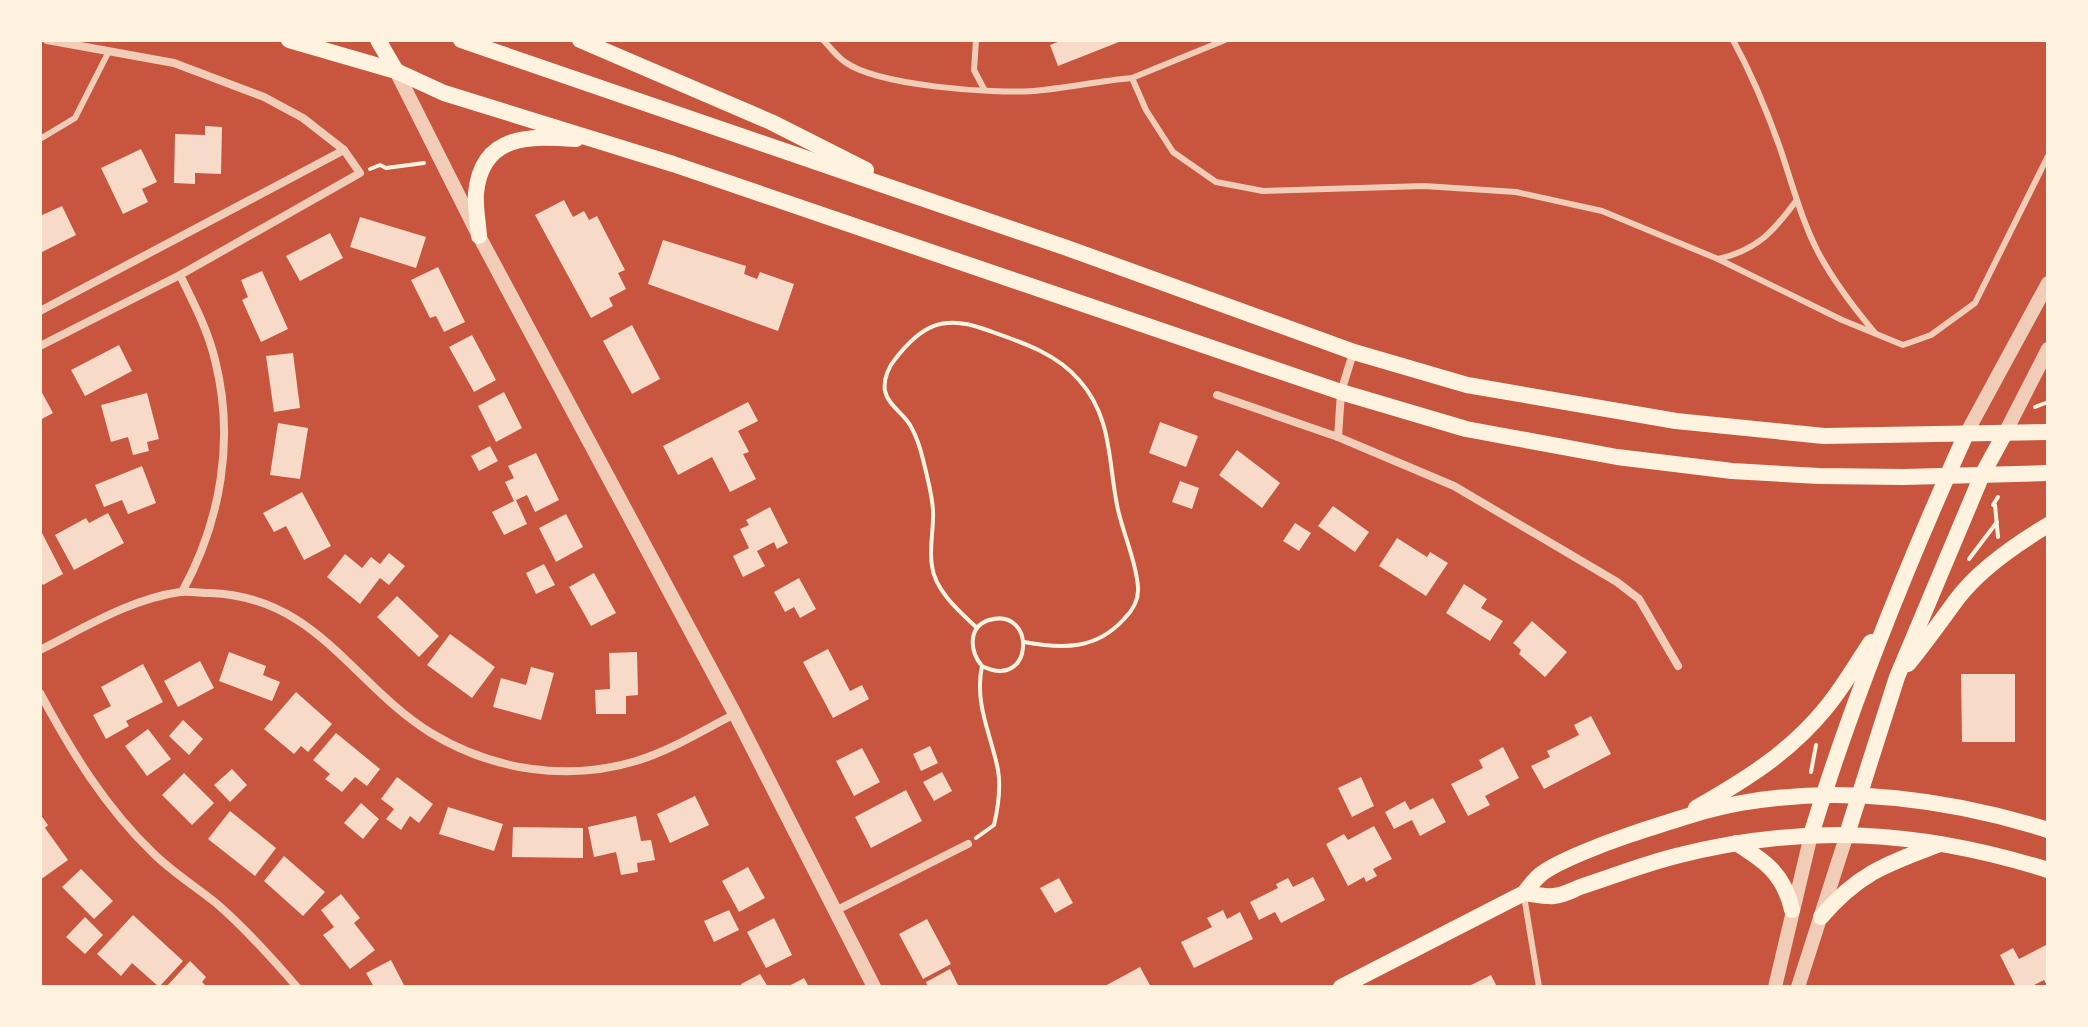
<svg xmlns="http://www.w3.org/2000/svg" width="2088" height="1027" font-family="Signika,sans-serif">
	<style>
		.building { fill: #f7dbc8 }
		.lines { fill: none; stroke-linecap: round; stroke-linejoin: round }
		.path { stroke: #fff3e0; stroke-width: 4 }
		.service { stroke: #f1ccb7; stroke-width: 6 }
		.minor { stroke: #f1ccb7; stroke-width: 8 }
		.tertiary { stroke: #f1ccb7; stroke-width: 14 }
		.secondary { stroke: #fff3e0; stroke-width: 16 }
	</style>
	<rect width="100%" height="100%" fill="#c8553d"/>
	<g class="building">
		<polygon points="1063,40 1124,40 1058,66 1050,45"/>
		<polygon points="205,126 222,127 221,174 195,173 195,184 174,183 175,134 205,135"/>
		<polygon points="141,149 157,182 142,189 148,202 123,214 101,168"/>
		<polygon points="564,200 573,217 584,211 589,220 597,216 625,270 618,273 626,289 609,298 613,306 591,318 535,215"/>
		<polygon points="62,206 76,235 40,253 40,216"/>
		<polygon points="360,217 426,237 416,268 350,247"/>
		<polygon points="330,233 343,258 300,281 286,256"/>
		<polygon points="663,240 746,266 744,274 757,279 760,272 794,284 778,331 648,284"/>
		<polygon points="438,267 465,322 444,332 436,316 430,318 411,280"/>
		<polygon points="262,271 288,329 261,342 242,300 248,297 241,280"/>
		<polygon points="632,325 660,379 632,394 603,341"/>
		<polygon points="472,335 496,380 474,392 449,347"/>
		<polygon points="119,345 132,371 85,396 71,370"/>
		<polygon points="293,353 300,408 274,412 266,356"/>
		<polygon points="40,389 53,413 40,420"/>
		<polygon points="504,392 522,428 496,442 478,406"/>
		<polygon points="147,393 159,439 147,442 149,451 133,455 128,437 111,442 101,405"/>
		<polygon points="748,402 758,421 738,431 749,452 743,454 756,479 730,492 712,457 678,475 663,446"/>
		<polygon points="1160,422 1198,436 1186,467 1149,453"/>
		<polygon points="278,423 308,428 300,479 270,475"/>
		<polygon points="490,446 498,461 479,471 471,456"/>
		<polygon points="1237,450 1280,483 1262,508 1219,475"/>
		<polygon points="536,453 559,500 535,512 527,495 516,500 527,524 504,535 492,512 514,501 505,482 514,478 508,466"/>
		<polygon points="142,466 156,503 128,514 122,500 104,507 95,485"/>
		<polygon points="1180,481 1199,488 1192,509 1172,502"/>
		<polygon points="302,492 331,546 304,560 286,526 274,532 263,513"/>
		<polygon points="1333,506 1369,532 1355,552 1318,526"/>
		<polygon points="770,507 788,543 777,549 774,542 757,551 765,566 743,577 733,556 749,548 740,529 749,525 746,520"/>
		<polygon points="108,513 124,543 74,570 55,535 86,518 89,523"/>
		<polygon points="566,514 583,547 556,562 539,528"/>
		<polygon points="1295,523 1311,533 1299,551 1283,541"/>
		<polygon points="40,529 63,574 43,585 40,580"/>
		<polygon points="1397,538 1427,557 1430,552 1448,563 1426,596 1379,566"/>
		<polygon points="389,553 405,566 389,585 380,578 360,604 327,577 345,554 362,568 371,557 380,564"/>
		<polygon points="544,564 555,585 536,594 526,573"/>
		<polygon points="594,573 616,613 591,626 569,587"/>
		<polygon points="799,578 816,609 800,618 794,607 785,612 774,592"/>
		<polygon points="1464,584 1487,599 1481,608 1503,621 1490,641 1446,613"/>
		<polygon points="397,596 439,636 419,657 377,617"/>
		<polygon points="1532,621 1567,652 1545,677 1519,654 1521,650 1513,643"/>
		<polygon points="450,634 495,667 472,698 427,665"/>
		<polygon points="828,649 850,691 862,685 869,699 833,718 803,662"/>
		<polygon points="229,652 266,666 263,675 280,682 272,701 219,681"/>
		<polygon points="637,652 638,695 626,696 626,714 596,714 595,690 610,689 609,653"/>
		<polygon points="200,661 214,688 178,707 164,681"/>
		<polygon points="143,664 163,702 126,721 129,726 106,739 93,715 111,706 101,687"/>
		<polygon points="531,667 554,673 541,720 493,707 501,678 526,685"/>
		<polygon points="1961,674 2015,674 2015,742 1962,742"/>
		<polygon points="296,692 332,724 308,752 301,746 294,754 264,729"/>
		<polygon points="1591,716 1611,754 1544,789 1531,766 1550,757 1547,751 1579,735 1574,725"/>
		<polygon points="183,720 203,739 189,755 169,736"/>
		<polygon points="148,729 171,759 147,776 125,746"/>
		<polygon points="336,733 380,769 367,786 355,777 342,792 325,779 330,774 313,760"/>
		<polygon points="930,746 938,763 921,771 913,754"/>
		<polygon points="1503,747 1519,778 1485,796 1490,805 1468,816 1451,784 1483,768 1479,760"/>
		<polygon points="862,748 880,782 854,796 836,761"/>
		<polygon points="232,769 247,785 230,802 214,785"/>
		<polygon points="942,772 952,791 934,801 923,782"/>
		<polygon points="184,773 214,803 192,825 162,795"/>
		<polygon points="397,777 433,804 419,823 410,816 401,830 386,819 394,809 381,799"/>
		<polygon points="1361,777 1374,806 1352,817 1338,788"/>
		<polygon points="906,790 922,821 871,848 855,817"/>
		<polygon points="695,796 709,825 670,843 657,814"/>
		<polygon points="1433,798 1446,822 1420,836 1412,820 1394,829 1385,812 1405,801 1410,810"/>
		<polygon points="361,803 379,819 363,839 344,823"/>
		<polygon points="448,807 503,824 494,851 439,834"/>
		<polygon points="230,811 276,848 255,876 208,839"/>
		<polygon points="40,814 48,825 45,828 68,860 40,880"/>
		<polygon points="636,816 641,841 651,840 655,860 637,863 638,872 621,875 616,852 594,857 588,827"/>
		<polygon points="1374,826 1392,859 1373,869 1377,876 1366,882 1364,877 1348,886 1326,844 1344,834 1348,840"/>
		<polygon points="513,827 583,828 583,858 512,857"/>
		<polygon points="284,856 325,892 303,916 264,881"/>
		<polygon points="748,867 765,898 739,912 722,881"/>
		<polygon points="81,869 113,901 94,919 62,887"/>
		<polygon points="1313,877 1325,900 1281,923 1275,912 1259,920 1250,902 1278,888 1276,884 1288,878 1293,887"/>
		<polygon points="1059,878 1073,903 1055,913 1040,888"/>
		<polygon points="341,894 360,918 354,923 375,950 350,969 323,935 334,927 321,910"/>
		<polygon points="729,910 739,930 714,942 704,921"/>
		<polygon points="1223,910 1227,919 1240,912 1253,939 1194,968 1181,942 1212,927 1207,918"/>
		<polygon points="133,915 183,961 159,987 132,963 121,976 97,954"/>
		<polygon points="85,917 103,935 85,954 66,937"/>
		<polygon points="774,918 792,955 766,968 747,932"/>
		<polygon points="927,919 951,964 923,979 899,934"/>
		<polygon points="2048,944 2048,987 2044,980 2030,987 2016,987 2000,955 2013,948 2019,959"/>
		<polygon points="391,960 405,987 374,987 366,973"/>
		<polygon points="190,961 206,977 202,982 207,987 166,987"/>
		<polygon points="1140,967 1151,987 1103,987"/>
		<polygon points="950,969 959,987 928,987 926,982"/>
		<polygon points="760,974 768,987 742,987 741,984"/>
		<polygon points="1491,975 1497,987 1467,987"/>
		<polygon points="804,978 809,987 787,987"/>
	</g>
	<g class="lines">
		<g class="path">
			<polyline points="370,169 380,165 386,168 424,163"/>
			<polyline points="2035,407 2048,402"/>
			<polyline points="1993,505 1998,497"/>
			<polyline points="1995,505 1998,537"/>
			<polyline points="1969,559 1997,522"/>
			<path d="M977 628C960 612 935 591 932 566 929 551 933 533 933 518 934 504 930 489 927 476 923 459 919 440 910 425 903 413 888 405 885 391 883 379 889 366 896 358 921 326 943 314 984 329 1018 341 1055 352 1079 380 1112 417 1108 459 1117 505 1122 532 1136 559 1138 587 1139 599 1133 610 1124 619 1096 650 1063 649 1024 642"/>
			<polyline points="1811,772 1816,745"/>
			<path d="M976 838 994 825C998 808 1001 788 998 770 991 734 974 704 982 666 970 652 967 627 989 620 1037 606 1034 692 982 666"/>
		</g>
		<g class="service">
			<path d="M823 40C830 47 837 57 845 62 878 86 993 94 1034 91 1067 88 1099 81 1132 78L1146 110 1173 152 1216 182 1263 191 1424 186 1516 192 1602 211 1718 259 1842 320 1903 345 1931 335 1975 303 2048 156"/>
			<polyline points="976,40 974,70 984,89"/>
			<path d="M1733 40C1752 75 1767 111 1780 148 1792 183 1801 219 1818 252 1834 282 1854 308 1875 333"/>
			<polyline points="1132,78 1225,40"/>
			<polyline points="40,139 75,118 109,51"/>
			<path d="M1718 259C1757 250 1773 232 1796 201"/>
			<polyline points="1524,896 1539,987"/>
		</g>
		<g class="minor">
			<path d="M180 275C193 302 208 330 215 360 235 439 221 521 182 592"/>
			<polyline points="40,311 344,150"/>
			<polyline points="40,346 180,275 360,173 344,150 303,118 264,97 174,63 47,40"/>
			<polyline points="1217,395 1338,437 1454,486 1617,582 1639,599 1678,666"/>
			<polyline points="1338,437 1341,392 1353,353"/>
			<path d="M40 650C84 628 130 599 180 592 190 591 201 593 210 593 317 597 351 683 431 733 492 770 567 782 636 761 670 751 703 730 735 714"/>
			<path d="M40 693C71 751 105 807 153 853 172 872 195 886 216 903 245 928 272 958 297 987"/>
			<polyline points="835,911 968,844"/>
		</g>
		<g class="tertiary">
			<polyline points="396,71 479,236 735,714 874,987"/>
			<polyline points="2005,433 2048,349"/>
			<polyline points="1966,434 2048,283"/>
			<polyline points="1775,987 1811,835"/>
			<polyline points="1798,987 1847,834"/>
		</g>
		<g class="secondary">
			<polyline points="289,40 396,71 444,93 673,164 1341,392 1466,429 1617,457 1732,471 1819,476 1904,477 2048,473"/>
			<polyline points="378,40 396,71"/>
			<polyline points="461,40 1067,248 1354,352 1467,385 1676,421 1824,436 2048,432"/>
			<polyline points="580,40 771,122 866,170"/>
			<path d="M479 236C478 222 475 207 476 193 482 133 531 136 576 139"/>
			<path d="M1908 664C1926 642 1940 622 1957 599 1978 571 2018 543 2048 525"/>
			<path d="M1696 808C1745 780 1789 753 1825 709 1842 689 1856 664 1871 642"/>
			<polyline points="1847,834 1897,677 1982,475 2005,433"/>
			<path d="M1811 835C1853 697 1907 565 1966 434"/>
			<path d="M1736 843C1765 861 1784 874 1792 910"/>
			<path d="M1524 893C1533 894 1545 897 1554 896 1564 895 1574 889 1583 886 1614 876 1644 864 1676 856 1806 823 1920 830 2048 870"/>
			<path d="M1821 917C1860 872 1887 864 1940 844"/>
			<path d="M1341 987 1524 893C1529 887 1534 880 1540 875 1555 862 1608 842 1629 835 1666 823 1702 810 1741 803 1843 785 1950 799 2048 830"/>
		</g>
	</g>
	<rect width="2088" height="1027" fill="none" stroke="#fff3e0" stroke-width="84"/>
</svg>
